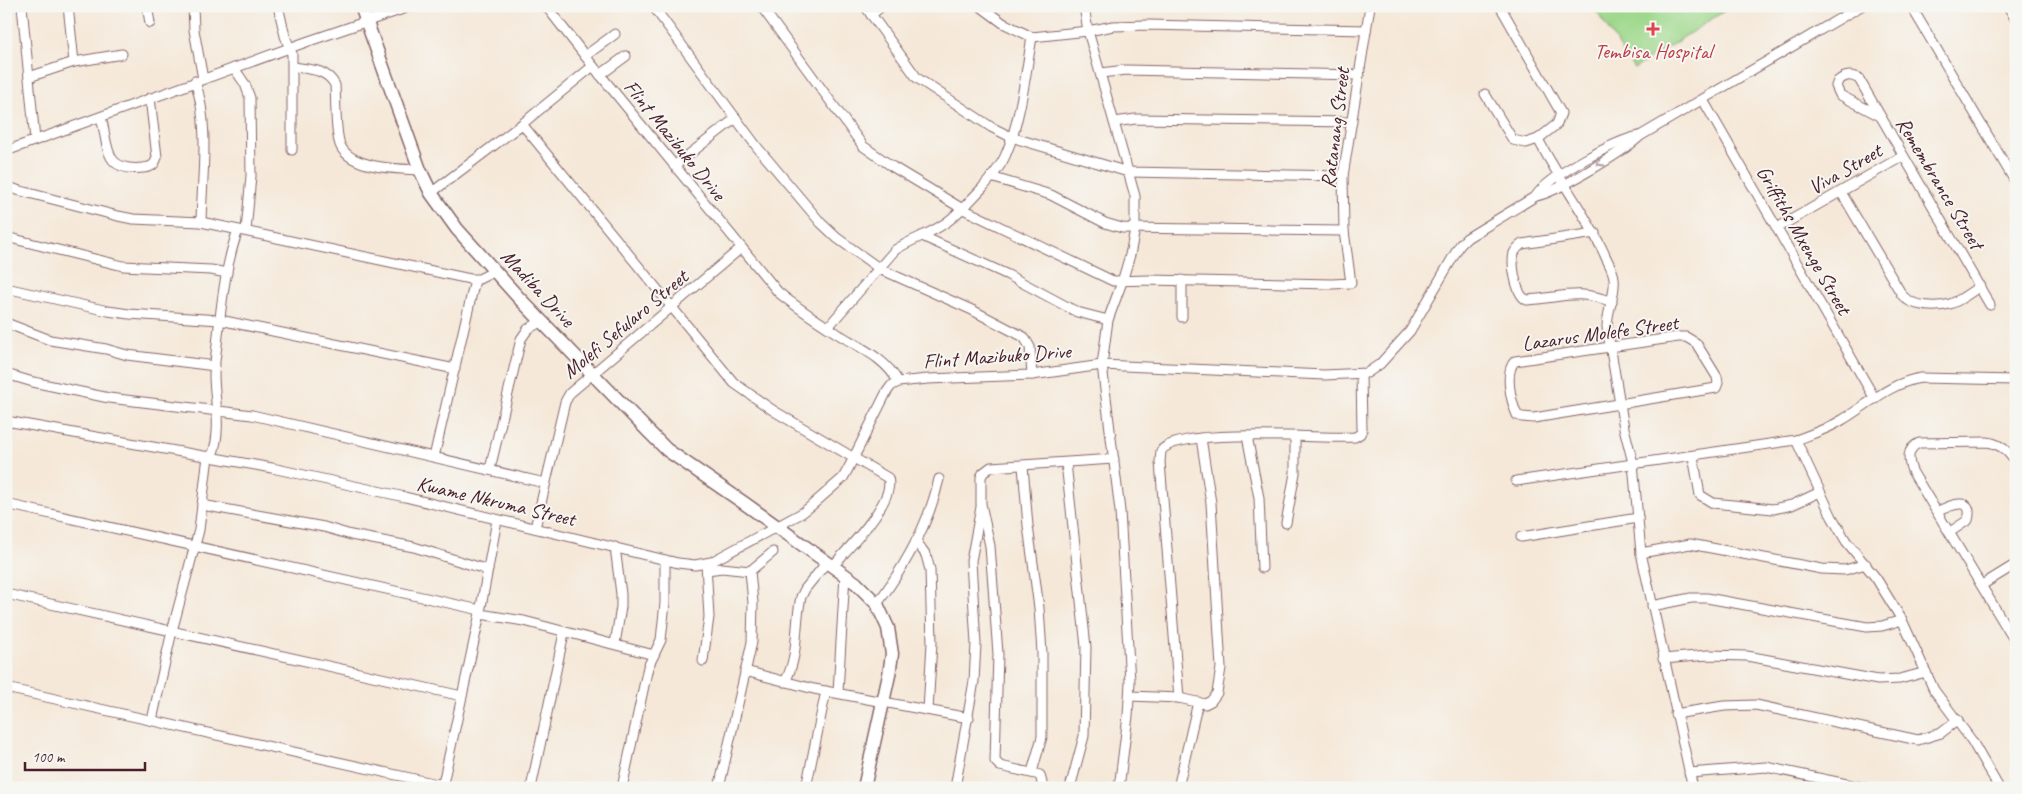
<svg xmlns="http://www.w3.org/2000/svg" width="2022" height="794" font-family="Caveat,sans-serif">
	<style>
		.green { fill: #9ed88b; stroke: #747c5b }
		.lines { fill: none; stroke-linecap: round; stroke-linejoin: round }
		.street-casing { stroke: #866568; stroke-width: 11 }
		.secondary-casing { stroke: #866568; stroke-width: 15 }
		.street { stroke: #fff; stroke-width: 9 }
		.secondary { stroke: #fff; stroke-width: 12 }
		.oneway { stroke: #ae9aa0 }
		.health-dot { fill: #e0444e; stroke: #f6f6f2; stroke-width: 2 }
		.labels { text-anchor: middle; stroke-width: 4; stroke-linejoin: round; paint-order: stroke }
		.health-label { font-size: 21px; fill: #be3a42; stroke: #f6f6f2 }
		.street-label { font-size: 21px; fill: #4a1f2b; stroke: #f6f6f2 }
	</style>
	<rect width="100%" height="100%" fill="#f6f6f2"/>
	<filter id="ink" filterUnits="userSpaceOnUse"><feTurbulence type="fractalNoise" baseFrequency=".02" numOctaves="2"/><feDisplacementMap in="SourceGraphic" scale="10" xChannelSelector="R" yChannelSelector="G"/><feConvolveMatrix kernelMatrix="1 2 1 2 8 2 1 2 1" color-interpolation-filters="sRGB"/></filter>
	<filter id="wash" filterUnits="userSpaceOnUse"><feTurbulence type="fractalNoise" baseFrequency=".0096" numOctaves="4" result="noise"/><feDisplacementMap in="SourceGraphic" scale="20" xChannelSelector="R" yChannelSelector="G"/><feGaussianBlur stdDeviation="1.12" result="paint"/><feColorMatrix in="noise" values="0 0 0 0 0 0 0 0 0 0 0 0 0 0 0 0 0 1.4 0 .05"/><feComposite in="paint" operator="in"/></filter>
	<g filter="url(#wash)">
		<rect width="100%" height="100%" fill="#f5e8d8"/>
		<polygon class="green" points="1593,6 1732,6 1634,69"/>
	</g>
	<g filter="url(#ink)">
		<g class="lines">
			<g class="street-casing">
				<g id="street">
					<polyline points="22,6 35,140"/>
					<polyline points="68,6 74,62"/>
					<polyline points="147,6 150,23"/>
					<polyline points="193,6 194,30 203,79"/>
					<polyline points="278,6 285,36 292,54 292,150"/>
					<path d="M546 6 593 66 778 292C797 308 818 321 838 334 859 347 887 359 898 382L928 379 1032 375 1102 365 1324 375 1367 373 1380 364 1410 331 1460 245 1467 238 1536 196C1549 176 1616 140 1640 136"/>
					<polyline points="653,6 757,147 821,223 837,238 880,269 972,310 1024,337 1030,347 1032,375"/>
					<polyline points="761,6 863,146 893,167 961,208 1113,281 1149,280 1332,284 1351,283 1344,231 1343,176 1370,6"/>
					<polyline points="865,6 917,78 991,127 1011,137 1128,172 1343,176"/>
					<polyline points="980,6 1003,23 1032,37 1088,31 1113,26 1148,25 1366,30"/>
					<polyline points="1084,6 1088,31 1135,196 1135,229 1130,255 1122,282 1108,320 1102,365 1120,511 1130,682 1128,716 1119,788"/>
					<path d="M1500 6 1561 113 1557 124 1538 139C1558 178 1585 213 1604 253 1607 261 1613 269 1614 278 1616 295 1607 310 1607 327L1624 428 1633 463 1641 553 1693 788"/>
					<polyline points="1911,6 2016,183"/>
					<polyline points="2008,6 2016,20"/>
					<polyline points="871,15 882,6"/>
					<polyline points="585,56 615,34"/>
					<path d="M293 67C309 69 327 69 335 85 336 99 335 136 341 147 353 169 399 169 420 170"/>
					<polyline points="234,68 245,84 250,98 251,176 246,231"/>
					<polyline points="1101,73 1126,70 1359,75"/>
					<polyline points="600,75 626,56"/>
					<polyline points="29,77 74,62 122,54"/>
					<path d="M195 81C210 125 202 176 201 222"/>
					<polyline points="1485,94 1513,140 1526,143 1538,139"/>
					<polyline points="1703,100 1875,399"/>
					<path d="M1880 116 1840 95 1836 86 1838 81C1845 75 1851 74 1859 79L1990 305"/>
					<path d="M101 117C109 147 103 172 143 168 152 167 155 165 157 157L150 98"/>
					<polyline points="1114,122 1136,119 1352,122"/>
					<path d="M522 124 734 383 774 411 888 478C896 501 847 549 833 566"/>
					<polyline points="6,151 306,42 412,6"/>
					<polyline points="674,166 736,118"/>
					<polyline points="991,177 1051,195 1105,223 1122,228 1344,231"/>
					<polyline points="6,186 17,190 118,216 133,219 201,222 470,279 479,279 495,271"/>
					<path d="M1841 192 1902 295C1911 307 1936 308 1950 304 1960 301 1971 292 1980 286"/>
					<polyline points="431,193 522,124 593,66"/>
					<path d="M1536 196C1554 194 1626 150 1640 136L1861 6"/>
					<polyline points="1777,228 1903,156"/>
					<path d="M1595 233 1522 244C1519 246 1516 249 1514 253 1511 264 1516 296 1527 300 1562 298 1577 288 1612 302"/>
					<polyline points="922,236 1008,275 1077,312 1108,320"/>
					<polyline points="6,237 123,266 211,270 227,273"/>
					<polyline points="6,288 108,311 129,314 220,320 455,369"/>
					<polyline points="1182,317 1182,280"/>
					<polyline points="6,323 50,340 106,349 127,355 215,366"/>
					<path d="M828 327 895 250C913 238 935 233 952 218 968 204 998 174 1006 154 1020 122 1026 72 1032 37"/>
					<path d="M1678 337H1686L1696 343 1717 377 1718 383 1716 388 1534 418 1522 417 1517 415C1511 401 1504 372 1515 361Z"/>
					<polyline points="6,374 33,382 109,398 252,415 545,483"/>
					<polyline points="6,421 272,468 405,497 678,563 695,565 711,562 802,513 811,506 843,478 848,469 886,393 891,386 898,382"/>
					<polyline points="1247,436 1259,498 1262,568"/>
					<polyline points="1796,440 1832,517 1846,541 1876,578 1902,620 1934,690 1972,741 1999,788"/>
					<path d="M212 456C222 430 215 404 214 377 214 363 217 349 218 335 222 300 226 263 238 230"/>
					<polyline points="1693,456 1700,495 1713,503 1773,509 1792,505 1820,492"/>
					<polyline points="434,457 475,280"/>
					<polyline points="1066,463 1086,647 1084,736 1070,788"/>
					<path d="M2016 463C2008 451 2001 444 1987 442L1919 443C1906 449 1908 460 1912 471L2016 643"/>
					<polyline points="1023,466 1028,526 1039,608 1042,653 1042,737 1032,772"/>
					<polyline points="490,469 521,339 528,329 542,321"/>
					<path d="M1516 481 1796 440C1812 434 1828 429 1842 420 1867 405 1892 382 1921 378L2016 380"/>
					<polyline points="6,504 480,610"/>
					<polyline points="202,505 324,527 351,535 414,547 488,570"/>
					<path d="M1937 512C1948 506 1975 494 1968 520L1950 532"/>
					<polyline points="1286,523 1295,473 1295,436"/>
					<polyline points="535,528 565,402 570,393 741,248"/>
					<polyline points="1521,537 1638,518"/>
					<polyline points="916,541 926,555 930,570 932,643 928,710"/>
					<polyline points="1641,553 1690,544 1822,569 1845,570 1866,564"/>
					<polyline points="707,570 722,568 750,571 773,552"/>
					<polyline points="1982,585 2016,564"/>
					<polyline points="6,594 462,696"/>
					<path d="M877 604C905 566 929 525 939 479"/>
					<polyline points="1652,606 1691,598 1707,598 1867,627 1882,626 1902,620"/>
					<polyline points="480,614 524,621 654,655"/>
					<polyline points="615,644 621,607 621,594 615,547"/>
					<polyline points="1663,659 1708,655 1747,656 1878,680 1900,679 1926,672"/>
					<polyline points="703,661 709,617 706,564"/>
					<polyline points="745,671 814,689 969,718"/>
					<path d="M785 682C800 653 794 627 801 597L805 589 827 562"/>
					<polyline points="6,688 437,784 443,783"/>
					<polyline points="838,692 845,575"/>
					<polyline points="1130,696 1179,698 1205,704 1211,701 1217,693 1221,668 1211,503 1201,438"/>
					<path d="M1179 698 1160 462 1161 451C1177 427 1323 439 1355 437L1360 434 1362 430 1361 374"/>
					<polyline points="1675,714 1724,706 1756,705 1918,740 1941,733 1958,720"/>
					<polyline points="152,720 172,631 199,530 208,456"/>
					<polyline points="1689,773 1766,767 1866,788"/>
					<polyline points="442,788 478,623 497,520"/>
					<polyline points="531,788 564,633"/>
					<polyline points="622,788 648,667 661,640 665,603 665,560"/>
					<polyline points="719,788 752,642 753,603 750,571"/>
					<polyline points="806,788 826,691"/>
					<polyline points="955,788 974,681 976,644 971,561 981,507"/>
					<polyline points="1041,788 1042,783 1040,775 1000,766 995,761 998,654 990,546 981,504 981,477 983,473 991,467 1114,459"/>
					<polyline points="1178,788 1198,702"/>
				</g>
			</g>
			<g class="secondary-casing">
				<polyline id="secondary" points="361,6 420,170 431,193 457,229 518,297 649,432 667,450 744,503 856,583 877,604 888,628 892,654 889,675 864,788"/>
			</g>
			<use href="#street" class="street"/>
			<use href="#secondary" class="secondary"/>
		</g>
		<defs><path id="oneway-chevron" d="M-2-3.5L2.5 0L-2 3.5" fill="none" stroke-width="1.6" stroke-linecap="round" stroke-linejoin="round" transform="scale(1.25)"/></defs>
		<use class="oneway" href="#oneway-chevron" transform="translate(1600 163) rotate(149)"/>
	</g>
	<path class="health-dot" d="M1650.5 21.5h5v5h5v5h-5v5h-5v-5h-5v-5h5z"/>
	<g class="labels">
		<g class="health-label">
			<text x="1653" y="58">Tembisa Hospital</text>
		</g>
		<g class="street-label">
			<text transform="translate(1335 128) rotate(-83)" y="7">Ratanang Street</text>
			<text transform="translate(675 140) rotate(51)" y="7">Flint Mazibuko Drive</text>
			<text transform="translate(1845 169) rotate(-30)" y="7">Viva Street</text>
			<text transform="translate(1940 183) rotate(59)" y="7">Remembrance Street</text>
			<text transform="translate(1804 240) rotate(60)" y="7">Griffiths Mxenge Street</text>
			<text transform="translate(538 288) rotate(47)" y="7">Madiba Drive</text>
			<text transform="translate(625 324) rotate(-40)" y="7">Molefi Sefularo Street</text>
			<text transform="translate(1600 333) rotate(-8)" y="7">Lazarus Molefe Street</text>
			<text transform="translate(997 356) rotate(-4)" y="7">Flint Mazibuko Drive</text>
			<text transform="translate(496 501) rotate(13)" y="7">Kwame Nkruma Street</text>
		</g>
	</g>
	<rect width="2022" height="794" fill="none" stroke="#f6f6f2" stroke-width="25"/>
	<path d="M25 762v8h120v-8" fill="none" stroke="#4a1f2b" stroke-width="2.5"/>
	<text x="32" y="762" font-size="15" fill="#4a1f2b" stroke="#f6f6f2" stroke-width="4" paint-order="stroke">100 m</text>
</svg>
